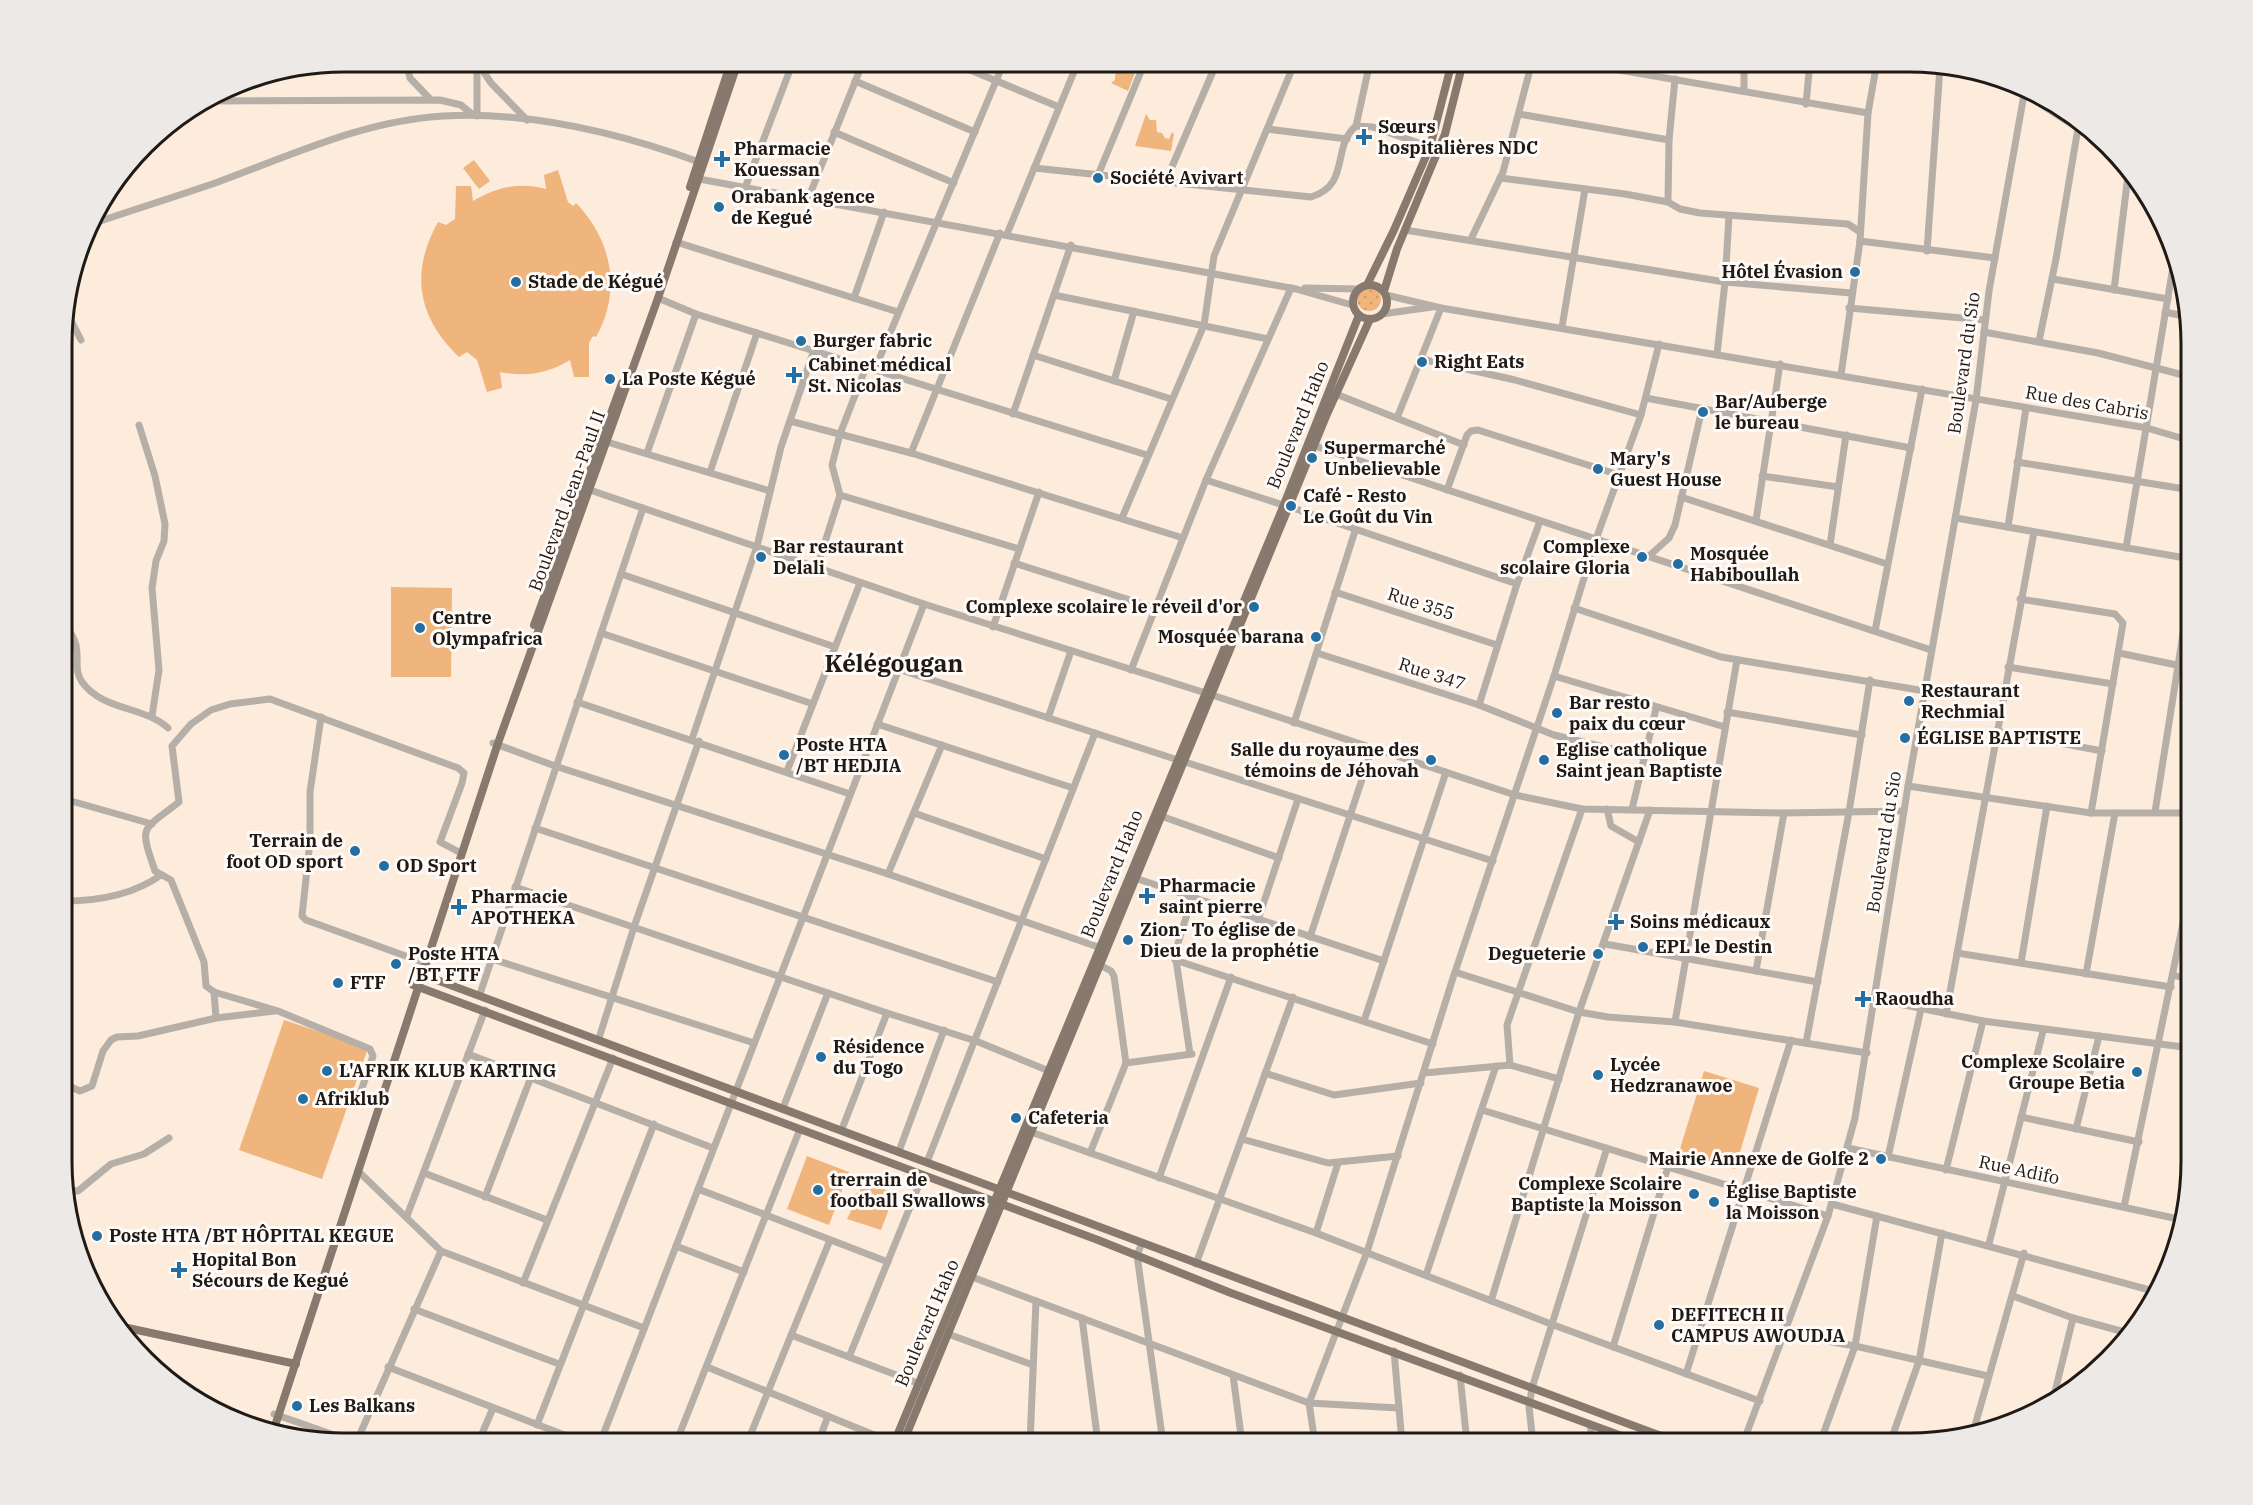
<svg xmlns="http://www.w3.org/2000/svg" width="2253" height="1505" font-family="'IBM Plex Serif',serif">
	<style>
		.grass { fill: #f0b57d }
		.park { fill: url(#park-dots) }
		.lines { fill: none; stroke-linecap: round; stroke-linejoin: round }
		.minor { stroke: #b6afa8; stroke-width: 7 }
		.major { stroke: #87796d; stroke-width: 8 }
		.poi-dot { fill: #256ea2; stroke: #fffbf8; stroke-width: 2 }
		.labels { text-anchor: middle; stroke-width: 6; stroke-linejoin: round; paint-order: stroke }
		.poi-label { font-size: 18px; font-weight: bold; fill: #201a15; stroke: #fffbf8; text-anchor: start }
		.street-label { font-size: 18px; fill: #201a15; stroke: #fffbf8 }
		.district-label { font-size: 24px; font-weight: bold; fill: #201a15; stroke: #fffbf8 }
		.rim { fill: none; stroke: #201a15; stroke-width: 3 }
	</style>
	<defs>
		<pattern id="park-dots" width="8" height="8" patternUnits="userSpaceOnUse" patternTransform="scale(1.5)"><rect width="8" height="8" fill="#f0b57d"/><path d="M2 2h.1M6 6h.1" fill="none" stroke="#ce9b6b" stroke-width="1.8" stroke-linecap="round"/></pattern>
	</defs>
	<rect width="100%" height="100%" fill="#fdebdb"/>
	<g class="grass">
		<polygon points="1116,62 1139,62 1128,91 1111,83 1115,80"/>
		<polygon points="1146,114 1150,120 1156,120 1157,132 1162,133 1165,138 1169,139 1172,132 1174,134 1171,151 1135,146"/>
		<polygon points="474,160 490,181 479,189 463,168"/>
		<path d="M558 170 568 202 573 206 576 203C612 240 622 291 596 337L593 336 589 343V377H574L570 360C547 374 526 377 500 372L502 388 487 392 477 360 467 352 459 357C417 317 410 272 438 222L446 225 455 219 456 186H471L473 201C497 187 518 182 546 189L544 175Z"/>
		<polygon points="391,587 452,588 451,677 391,677"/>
		<polygon points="284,1020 368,1048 322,1179 239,1150"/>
		<polygon points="1704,1071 1759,1088 1735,1169 1679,1152"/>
		<polygon points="807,1156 849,1172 829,1225 787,1209"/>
		<polygon points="862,1174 875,1181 877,1187 895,1193 881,1230 847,1219 854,1205 852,1202 854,1195 860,1191"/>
	</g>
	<circle class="park" cx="1369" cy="299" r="12"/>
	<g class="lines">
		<g class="minor">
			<polyline points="406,62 410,78 430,99"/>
			<polyline points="477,62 491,83 527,120"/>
			<polyline points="951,62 1059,107"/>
			<polyline points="1573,62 1868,113"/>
			<polyline points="477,64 477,116"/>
			<polyline points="1997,76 2093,138"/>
			<polyline points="855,81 975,132"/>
			<polyline points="1744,91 1744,62"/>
			<polyline points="208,101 440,100 461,105 473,115"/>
			<polyline points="1806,104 1810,62"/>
			<polyline points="1519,114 1669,140"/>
			<polyline points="1356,126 1370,62"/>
			<polyline points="1267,129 1347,139"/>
			<polyline points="834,132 954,183"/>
			<path d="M1034 168 1311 197C1351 185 1331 147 1356 126L1373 127 1430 147"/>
			<polyline points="1098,175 1145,62"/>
			<polyline points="1500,178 1625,194 1668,202 1680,209 1700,213 1848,224 1860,232"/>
			<polyline points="699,179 1296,289 1352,305"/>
			<polyline points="1165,183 1217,62"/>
			<polyline points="745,188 793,62"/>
			<polyline points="808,199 863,62"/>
			<polyline points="1668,202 1669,140 1675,79"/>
			<polyline points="1729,216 1725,282 1851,293"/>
			<path d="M89 225C132 210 175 197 218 182 292 155 365 120 444 116 532 111 620 133 702 163"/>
			<polyline points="1405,230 1725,282 1717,354"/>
			<polyline points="1007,234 1078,62"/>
			<polyline points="1471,239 1503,172 1532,62"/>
			<polyline points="1860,241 1995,258"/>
			<polyline points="676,242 898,312"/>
			<polyline points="1927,251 1940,67"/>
			<polyline points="2053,279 2168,299"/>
			<polyline points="1305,288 1358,289"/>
			<polyline points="2114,290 2128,175"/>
			<polyline points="1054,295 1268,339"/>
			<polyline points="1386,295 1441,308 2147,428 2191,441"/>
			<polyline points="658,298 696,314 1147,455"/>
			<polyline points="854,298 884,212"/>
			<polyline points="64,307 81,340"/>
			<polyline points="1849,308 1985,320"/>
			<polyline points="2165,312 2188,317"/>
			<polyline points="1382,314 1432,307"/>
			<polyline points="1562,327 1585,189"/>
			<polyline points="1984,332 2098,353 2191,377"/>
			<polyline points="2039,341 2056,259 2078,128"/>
			<polyline points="1033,355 1171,399"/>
			<polyline points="1421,359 1515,380 1641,415"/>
			<polyline points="875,369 1004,62"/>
			<polyline points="1841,375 1860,241 1868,113 1877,62"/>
			<polyline points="1114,381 1134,311"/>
			<polyline points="1336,394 1464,445"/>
			<polyline points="1646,398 1911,448"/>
			<polyline points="1013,414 1071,245"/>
			<polyline points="1397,418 1441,308"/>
			<polyline points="790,421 911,453 1183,538"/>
			<polyline points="139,425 155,476 165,524 164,541 156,561 152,588 159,670 152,716"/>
			<polyline points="607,442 770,491"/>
			<polyline points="1315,446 1931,650"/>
			<polyline points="647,453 696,314"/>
			<polyline points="911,453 1000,233"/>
			<polyline points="2017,462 2191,490"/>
			<polyline points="710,472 757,333"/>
			<polyline points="1762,476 1838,487"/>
			<polyline points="1206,480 1283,505"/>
			<polyline points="590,490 924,604 1212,695 1515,795 1582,809 1784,813 1904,811"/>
			<polyline points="1447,490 1467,435 1471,431 1478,430 1619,475"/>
			<polyline points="840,495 1019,549"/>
			<polyline points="1681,497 1887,564"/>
			<polyline points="1290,507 1517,584"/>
			<polyline points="1122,518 1204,325 1214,256 1295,62"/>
			<polyline points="1956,518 2191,559"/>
			<polyline points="1756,520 1780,364"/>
			<polyline points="2008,527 2026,408"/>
			<polyline points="1830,545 1846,435"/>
			<polyline points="2126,548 2173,267"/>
			<polyline points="1649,556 1669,538 1675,525 1702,409"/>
			<polyline points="1014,563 1155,608"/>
			<polyline points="817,567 840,495 832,465 840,434 866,367"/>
			<polyline points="621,574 835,647"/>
			<polyline points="1335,592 1497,645"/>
			<polyline points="2020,599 2115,614 2123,623 2091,813"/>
			<polyline points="1574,608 1721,657 1925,691"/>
			<path d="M64 625C87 648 70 665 82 682 103 711 144 706 168 728"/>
			<polyline points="993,627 1039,492"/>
			<polyline points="1875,631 1922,389"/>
			<polyline points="601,633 813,704"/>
			<polyline points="1317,653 1479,705 1554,735 1645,757"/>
			<polyline points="2119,653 2191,668"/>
			<polyline points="2008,667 2113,684"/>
			<polyline points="898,669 1178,760"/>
			<polyline points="1131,670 1206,480 1291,288"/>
			<polyline points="1554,676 1725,727"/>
			<polyline points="577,702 850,794"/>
			<polyline points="1479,705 1517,584 1540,521"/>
			<polyline points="1727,712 1862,735"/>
			<polyline points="321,717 310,792 310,841 302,916 306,920 425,963"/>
			<polyline points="1048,718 1071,651"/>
			<polyline points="1294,723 1355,531"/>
			<polyline points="877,724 1073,788"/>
			<polyline points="1996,731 2102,751"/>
			<polyline points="692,739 757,546 781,447 814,350"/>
			<polyline points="493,743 555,766 888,874 1104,949"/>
			<polyline points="1185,762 1493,861"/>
			<polyline points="787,771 860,583"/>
			<polyline points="1908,786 2091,813 2191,813"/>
			<polyline points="64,799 152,824"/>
			<polyline points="1607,809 1611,826 1639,842"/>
			<polyline points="1632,809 1656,709"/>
			<polyline points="1158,812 1161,816 1279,858"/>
			<polyline points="2155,812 2191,583"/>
			<polyline points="914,813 1046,859"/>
			<polyline points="535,828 998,982"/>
			<polyline points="888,874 942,745"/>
			<polyline points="1132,877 1384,961"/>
			<polyline points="515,887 887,1013 976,1041 1049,1071"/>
			<path d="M64 901C98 901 133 895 161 875"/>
			<polyline points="1258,920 1298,799"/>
			<polyline points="1310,937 1372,749"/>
			<polyline points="1605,944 1818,982"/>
			<polyline points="1957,953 2171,987"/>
			<polyline points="492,959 754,1043"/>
			<polyline points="1175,960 1433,1044"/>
			<polyline points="2021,963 2047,806"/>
			<polyline points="1756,971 1784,813"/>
			<polyline points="1455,972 1579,1012 1608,1017 1675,1022 1867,1053"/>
			<polyline points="2086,974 2115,813"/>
			<polyline points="2173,975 2191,980"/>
			<polyline points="214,992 216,1018"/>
			<polyline points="480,994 643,508"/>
			<polyline points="1875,999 1983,1021 2191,1048"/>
			<polyline points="1946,1014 2034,532"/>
			<polyline points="1364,1021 1446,772"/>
			<polyline points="1675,1022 1737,660"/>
			<polyline points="599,1038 634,927 699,741"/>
			<polyline points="1806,1043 1849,812 1870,680"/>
			<polyline points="468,1054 713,1148"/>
			<polyline points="1190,1054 1175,953 1192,898"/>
			<polyline points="1126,1063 1192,1054"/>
			<polyline points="1510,1065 1507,1025 1582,809"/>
			<polyline points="1265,1073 1334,1095 1421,1083"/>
			<polyline points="1424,1073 1510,1065 1559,1079"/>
			<polyline points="64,1084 80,1091 92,1086 103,1051 111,1040 117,1037 138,1036 216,1018 275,1011"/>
			<path d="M376 1100 360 1094 373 1056 370 1049 278 1011 214 992 206 986 204 962 171 880 155 871C139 824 141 832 179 802L172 746 191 724 211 710 230 704 270 699 458 768 464 773 462 783 440 842 457 851"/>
			<polyline points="783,1108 828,993"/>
			<polyline points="1482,1110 1828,1216"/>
			<polyline points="2021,1117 2139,1142"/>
			<polyline points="842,1129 887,1013"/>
			<polyline points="2076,1129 2099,1036"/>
			<polyline points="1031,1132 1316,1233 1551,1324 1760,1401"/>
			<polyline points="1242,1139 1328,1163 1398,1156"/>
			<polyline points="1848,1148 2183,1220"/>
			<polyline points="899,1151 944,1030"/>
			<polyline points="1090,1153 1126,1063 1114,976 1111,971 1100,965"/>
			<polyline points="1888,1157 1921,1009"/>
			<polyline points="927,1162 1095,733"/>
			<polyline points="1946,1170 1983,1021"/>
			<polyline points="358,1171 441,1251 644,1328"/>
			<polyline points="424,1173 547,1220"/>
			<polyline points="1159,1178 1231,977"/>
			<polyline points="64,1189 78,1191 111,1164 144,1154 169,1138"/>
			<polyline points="698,1189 888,1262"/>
			<polyline points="64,1194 65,1200"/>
			<polyline points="485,1197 531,1077"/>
			<polyline points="1832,1204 2157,1292"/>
			<polyline points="2124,1207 2191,885"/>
			<polyline points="407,1216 485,1010"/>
			<polyline points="1316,1233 1338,1163"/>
			<polyline points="1142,1243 1137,1255 1163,1443"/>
			<polyline points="1989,1244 2043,1031"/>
			<polyline points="676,1246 744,1272"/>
			<polyline points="1196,1264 1293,997"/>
			<polyline points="1426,1275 1496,1066"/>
			<polyline points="972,1277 1309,1403 1399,1408"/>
			<polyline points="523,1283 613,1058"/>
			<polyline points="2013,1296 2073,1318 2128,1333"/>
			<polyline points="1491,1301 1579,1012 1650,810"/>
			<polyline points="414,1309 559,1364"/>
			<polyline points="1082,1318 1098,1443"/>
			<polyline points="948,1334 1033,1365"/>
			<polyline points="1786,1334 1855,1346 1988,1376"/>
			<polyline points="791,1335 920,1384"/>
			<polyline points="1613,1347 1668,1167"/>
			<polyline points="1394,1351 1402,1443"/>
			<polyline points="849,1357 923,1175"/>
			<polyline points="388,1367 585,1443"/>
			<polyline points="707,1367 894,1443"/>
			<polyline points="1686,1374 1791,1040"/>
			<polyline points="1233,1375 1242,1443"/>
			<polyline points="1460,1375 1467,1443"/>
			<polyline points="2052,1404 2073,1318"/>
			<polyline points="274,1414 357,1443"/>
			<polyline points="537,1425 654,1124"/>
			<polyline points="1590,1425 1593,1443"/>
			<polyline points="1974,1429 2024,1253"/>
			<polyline points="356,1443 441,1251"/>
			<polyline points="478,1443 493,1408"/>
			<polyline points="600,1443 924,604"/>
			<polyline points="676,1443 800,1129"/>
			<polyline points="747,1443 830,1240"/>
			<polyline points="818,1443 828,1416"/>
			<polyline points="1030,1443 1036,1301"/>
			<polyline points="1315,1443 1309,1403 1367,1252 1452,981 1554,676 1596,539 1641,415 1659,344"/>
			<polyline points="1533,1443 1529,1407 1532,1388 1607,1148"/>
			<polyline points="1743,1443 1828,1216 1855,1118 1908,786 1976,400 1989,291 2025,89"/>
			<polyline points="1820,1443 1855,1346 1877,1216"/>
			<polyline points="1890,1443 1919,1361 1942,1233"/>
		</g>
		<g class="major">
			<polyline points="690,187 731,62"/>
			<circle cx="1370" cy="302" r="17"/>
			<polyline points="1367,285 1394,230 1430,147 1452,62"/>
			<polyline points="1384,291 1397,249 1445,134 1463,62"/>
			<polyline points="534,625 622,383"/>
			<polyline points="418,973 1680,1443"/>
			<polyline points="413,985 1098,1240 1231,1293 1641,1443"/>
			<polyline points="123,1327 296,1364"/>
			<polyline points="273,1432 498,743 658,298 738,62"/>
			<polyline points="894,1443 1281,512 1359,315"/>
			<polyline points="903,1443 1327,414 1370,319"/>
		</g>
	</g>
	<g class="poi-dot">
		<path d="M1361 128h6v6h6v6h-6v6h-6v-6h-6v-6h6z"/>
		<path d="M719 150h6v6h6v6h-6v6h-6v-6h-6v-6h6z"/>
		<circle cx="1098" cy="178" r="6"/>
		<circle cx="719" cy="207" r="6"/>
		<circle cx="1855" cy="272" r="6"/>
		<circle cx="516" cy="282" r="6"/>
		<circle cx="801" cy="341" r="6"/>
		<circle cx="1422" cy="362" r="6"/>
		<path d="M791 366h6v6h6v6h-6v6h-6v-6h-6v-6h6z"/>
		<circle cx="610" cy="379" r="6"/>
		<circle cx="1703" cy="412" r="6"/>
		<circle cx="1312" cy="458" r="6"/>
		<circle cx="1598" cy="469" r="6"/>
		<circle cx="1291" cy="506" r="6"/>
		<circle cx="761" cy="557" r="6"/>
		<circle cx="1642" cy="557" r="6"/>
		<circle cx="1678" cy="564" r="6"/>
		<circle cx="1254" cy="607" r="6"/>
		<circle cx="420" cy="628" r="6"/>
		<circle cx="1316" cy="637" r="6"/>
		<circle cx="1909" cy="701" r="6"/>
		<circle cx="1557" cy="713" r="6"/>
		<circle cx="1905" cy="738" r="6"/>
		<circle cx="784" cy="755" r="6"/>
		<circle cx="1431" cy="760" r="6"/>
		<circle cx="1544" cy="760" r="6"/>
		<circle cx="355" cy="851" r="6"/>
		<circle cx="384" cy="866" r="6"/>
		<path d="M1144 887h6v6h6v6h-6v6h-6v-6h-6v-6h6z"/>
		<path d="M456 898h6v6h6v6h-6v6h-6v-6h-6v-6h6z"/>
		<path d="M1613 913h6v6h6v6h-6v6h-6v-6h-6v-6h6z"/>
		<circle cx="1128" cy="940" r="6"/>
		<circle cx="1643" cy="947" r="6"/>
		<circle cx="1598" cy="954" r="6"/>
		<circle cx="396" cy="964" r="6"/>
		<circle cx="338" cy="983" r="6"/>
		<path d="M1860 990h6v6h6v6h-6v6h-6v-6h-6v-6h6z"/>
		<circle cx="821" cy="1057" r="6"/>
		<circle cx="327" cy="1071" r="6"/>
		<circle cx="2137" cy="1072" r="6"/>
		<circle cx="1598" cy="1075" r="6"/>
		<circle cx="303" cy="1099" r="6"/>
		<circle cx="1016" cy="1118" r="6"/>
		<circle cx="1881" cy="1159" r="6"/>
		<circle cx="818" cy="1190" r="6"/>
		<circle cx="1694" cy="1194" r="6"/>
		<circle cx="1714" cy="1202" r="6"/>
		<circle cx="97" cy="1236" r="6"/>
		<path d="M176 1261h6v6h6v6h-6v6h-6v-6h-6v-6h6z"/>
		<circle cx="1659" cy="1325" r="6"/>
		<circle cx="297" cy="1406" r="6"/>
	</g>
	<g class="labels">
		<g class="poi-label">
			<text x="1378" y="133">Sœurs<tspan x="1378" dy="21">hospitalières NDC</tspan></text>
			<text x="734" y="155">Pharmacie<tspan x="734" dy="21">Kouessan</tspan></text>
			<text x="1110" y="184">Société Avivart</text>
			<text x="731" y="203">Orabank agence<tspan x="731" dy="21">de Kegué</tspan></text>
			<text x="1843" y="278" text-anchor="end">Hôtel Évasion</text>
			<text x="528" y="288">Stade de Kégué</text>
			<text x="813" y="347">Burger fabric</text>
			<text x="1434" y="368">Right Eats</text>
			<text x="808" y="371">Cabinet médical<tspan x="808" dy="21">St. Nicolas</tspan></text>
			<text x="622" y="385">La Poste Kégué</text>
			<text x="1715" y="408">Bar/Auberge<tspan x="1715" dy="21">le bureau</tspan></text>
			<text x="1324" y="454">Supermarché<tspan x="1324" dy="21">Unbelievable</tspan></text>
			<text x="1610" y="465">Mary's<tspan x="1610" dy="21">Guest House</tspan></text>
			<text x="1303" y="502">Café - Resto<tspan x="1303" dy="21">Le Goût du Vin</tspan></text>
			<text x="773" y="553">Bar restaurant<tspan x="773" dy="21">Delali</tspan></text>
			<text x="1630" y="553" text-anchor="end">Complexe<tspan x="1630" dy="21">scolaire Gloria</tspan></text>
			<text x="1690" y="560">Mosquée<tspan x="1690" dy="21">Habiboullah</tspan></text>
			<text x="1242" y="613" text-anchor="end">Complexe scolaire le réveil d'or</text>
			<text x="432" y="624">Centre<tspan x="432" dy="21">Olympafrica</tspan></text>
			<text x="1304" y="643" text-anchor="end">Mosquée barana</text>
			<text x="1921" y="697">Restaurant<tspan x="1921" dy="21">Rechmial</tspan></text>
			<text x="1569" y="709">Bar resto<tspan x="1569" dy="21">paix du cœur</tspan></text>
			<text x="1917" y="744">ÉGLISE BAPTISTE</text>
			<text x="796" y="751">Poste HTA<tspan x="796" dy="21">/BT HEDJIA</tspan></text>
			<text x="1419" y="756" text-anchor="end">Salle du royaume des<tspan x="1419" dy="21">témoins de Jéhovah</tspan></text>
			<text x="1556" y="756">Eglise catholique<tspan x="1556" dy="21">Saint jean Baptiste</tspan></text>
			<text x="343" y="847" text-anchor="end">Terrain de<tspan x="343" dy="21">foot OD sport</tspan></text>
			<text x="396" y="872">OD Sport</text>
			<text x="1159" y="892">Pharmacie<tspan x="1159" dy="21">saint pierre</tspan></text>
			<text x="471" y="903">Pharmacie<tspan x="471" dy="21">APOTHEKA</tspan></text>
			<text x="1630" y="928">Soins médicaux</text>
			<text x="1140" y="936">Zion- To église de<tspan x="1140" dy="21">Dieu de la prophétie</tspan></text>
			<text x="1655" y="953">EPL le Destin</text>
			<text x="408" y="960">Poste HTA<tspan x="408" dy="21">/BT FTF</tspan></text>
			<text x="1586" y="960" text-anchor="end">Degueterie</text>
			<text x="350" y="989">FTF</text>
			<text x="1875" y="1005">Raoudha</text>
			<text x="833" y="1053">Résidence<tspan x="833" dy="21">du Togo</tspan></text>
			<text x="2125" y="1068" text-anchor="end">Complexe Scolaire<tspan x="2125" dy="21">Groupe Betia</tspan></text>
			<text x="1610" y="1071">Lycée<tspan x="1610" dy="21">Hedzranawoe</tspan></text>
			<text x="339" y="1077">L'AFRIK KLUB KARTING</text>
			<text x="315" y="1105">Afriklub</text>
			<text x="1028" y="1124">Cafeteria</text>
			<text x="1869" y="1165" text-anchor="end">Mairie Annexe de Golfe 2</text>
			<text x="830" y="1186">trerrain de<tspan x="830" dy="21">football Swallows</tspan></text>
			<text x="1682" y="1190" text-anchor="end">Complexe Scolaire<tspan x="1682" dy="21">Baptiste la Moisson</tspan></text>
			<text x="1726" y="1198">Église Baptiste<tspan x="1726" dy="21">la Moisson</tspan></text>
			<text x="109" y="1242">Poste HTA /BT HÔPITAL KEGUE</text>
			<text x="192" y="1266">Hopital Bon<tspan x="192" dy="21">Sécours de Kegué</tspan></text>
			<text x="1671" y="1321">DEFITECH II<tspan x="1671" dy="21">CAMPUS AWOUDJA</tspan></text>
			<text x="309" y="1412">Les Balkans</text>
		</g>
		<g class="street-label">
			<text transform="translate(1964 363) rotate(-82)" y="6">Boulevard du Sio</text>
			<text transform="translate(2087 403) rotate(10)" y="6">Rue des Cabris</text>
			<text transform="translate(1298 425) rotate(-68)" y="6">Boulevard Haho</text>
			<text transform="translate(567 501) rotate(-70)" y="6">Boulevard Jean-Paul II</text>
			<text transform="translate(1421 604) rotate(18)" y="6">Rue 355</text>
			<text transform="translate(1432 674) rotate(18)" y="6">Rue 347</text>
			<text transform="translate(1884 842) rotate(-81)" y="6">Boulevard du Sio</text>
			<text transform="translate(1112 874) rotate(-68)" y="6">Boulevard Haho</text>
			<text transform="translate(2019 1170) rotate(12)" y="6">Rue Adifo</text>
			<text transform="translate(927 1323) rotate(-67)" y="6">Boulevard Haho</text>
		</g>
		<g class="district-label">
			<text x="894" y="672">Kélégougan</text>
		</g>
	</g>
	<path d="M0 0H2253V1505H0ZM344 72H1909A272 272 0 0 1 2181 344V1161A272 272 0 0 1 1909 1433H344A272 272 0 0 1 72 1161V344A272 272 0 0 1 344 72Z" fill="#ede9e6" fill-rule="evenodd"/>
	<path class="rim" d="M344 72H1909A272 272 0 0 1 2181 344V1161A272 272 0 0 1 1909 1433H344A272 272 0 0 1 72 1161V344A272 272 0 0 1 344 72Z"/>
</svg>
